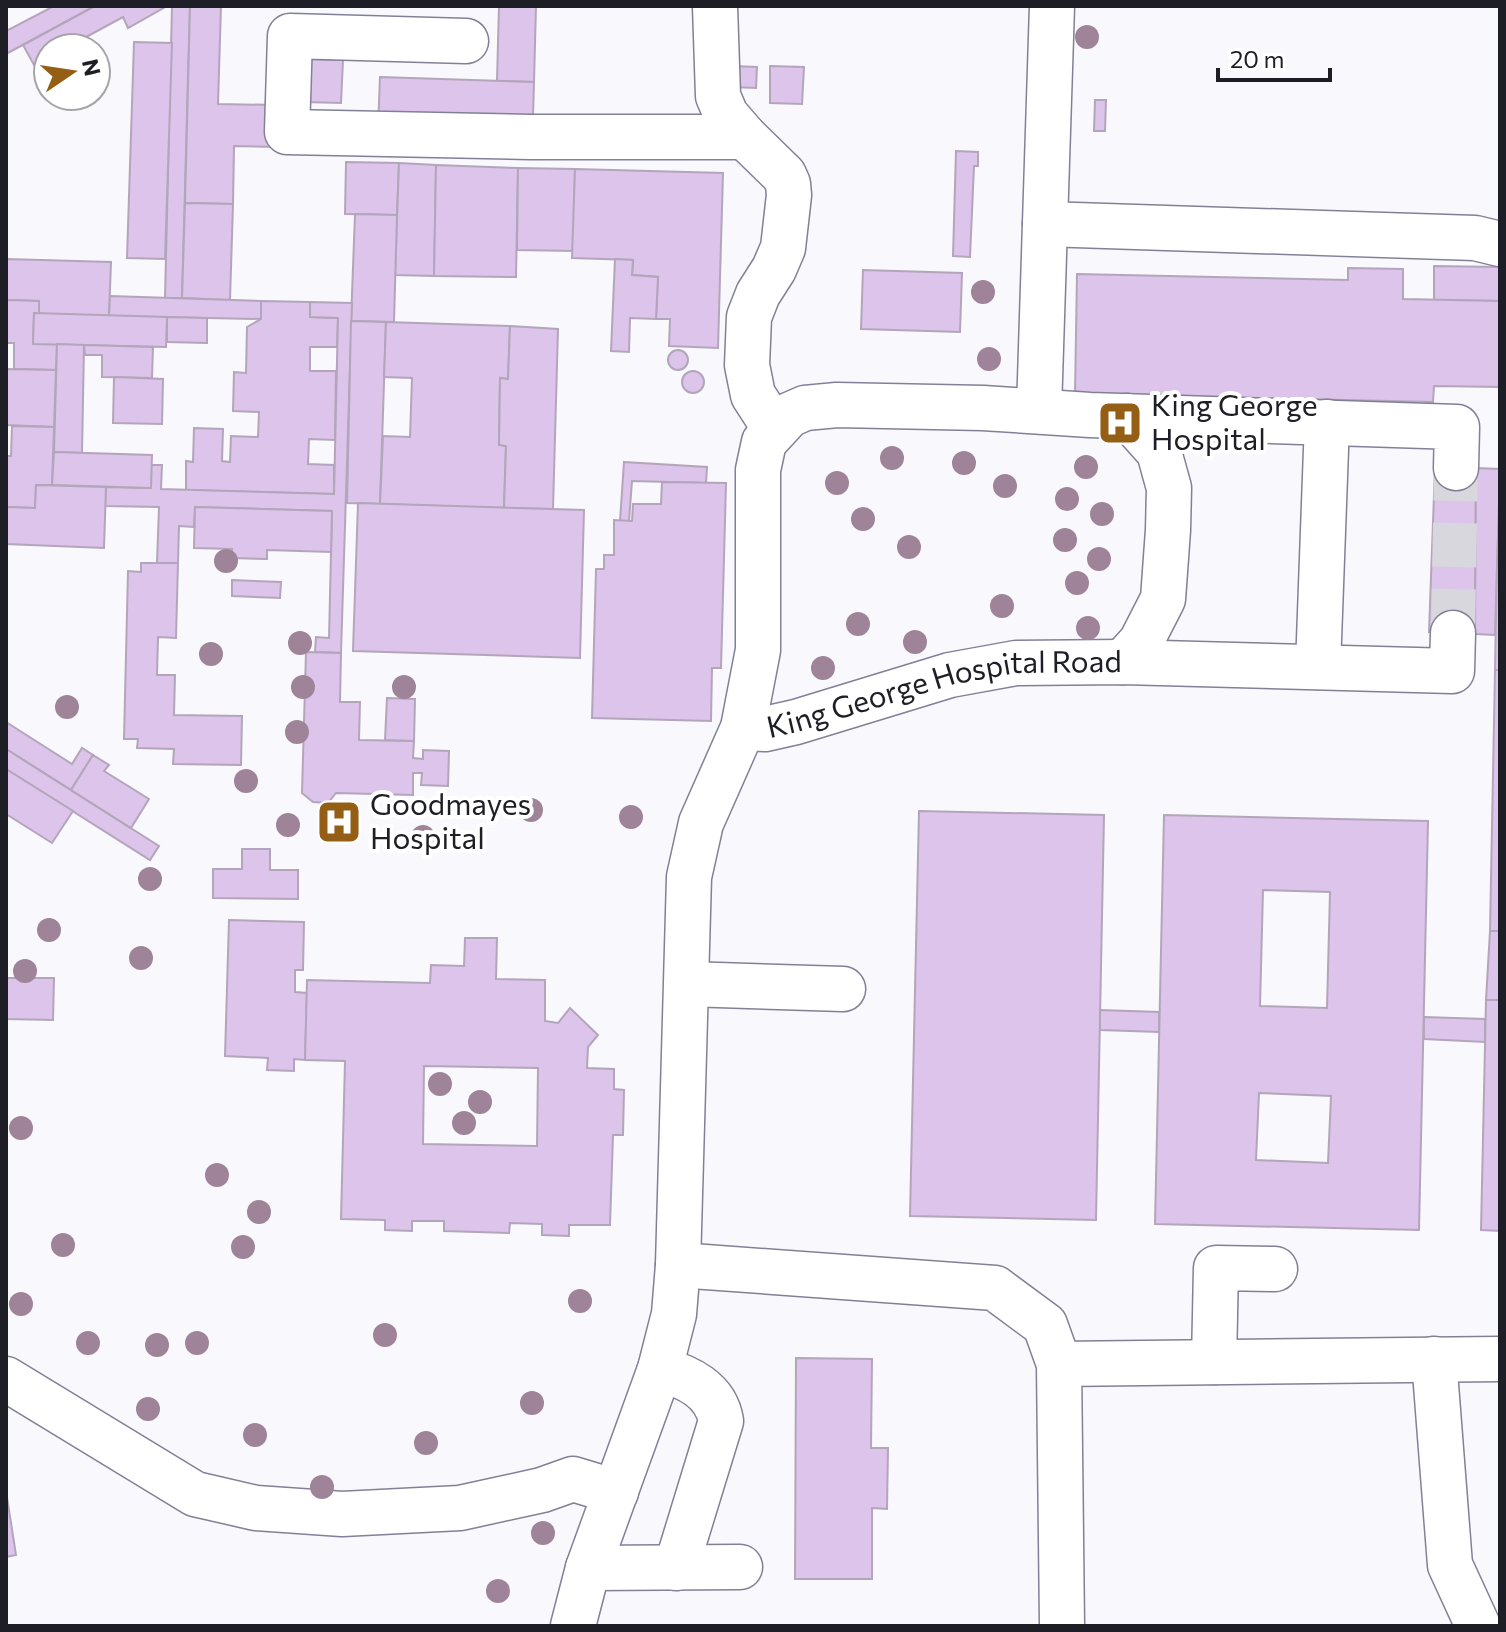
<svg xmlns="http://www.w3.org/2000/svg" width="1506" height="1632" font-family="Commissioner,sans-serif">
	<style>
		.building { fill: #ddc4ea; stroke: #b3a5bb; stroke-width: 2; fill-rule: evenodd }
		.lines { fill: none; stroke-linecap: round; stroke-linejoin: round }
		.minor-tunnel { stroke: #d7d7dd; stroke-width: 44; stroke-dasharray: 44 22; stroke-linecap: butt }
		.minor-casing { stroke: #818097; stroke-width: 47 }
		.minor { stroke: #fff; stroke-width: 44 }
		.tree { fill: #9f8398 }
		.labels { text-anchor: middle; stroke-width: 8; stroke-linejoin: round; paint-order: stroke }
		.poi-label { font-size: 30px; fill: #1e1e27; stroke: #fff; text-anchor: start }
		.street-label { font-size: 30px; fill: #1e1e27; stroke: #fff }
	</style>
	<rect width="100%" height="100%" fill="#f8f8fd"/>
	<g class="building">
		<polygon points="54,6 95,6 6,54 6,31"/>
		<polygon points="95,6 167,6 128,28 123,17 66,48 48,48 48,57 34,65 23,45"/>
		<polygon points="172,6 190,6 182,298 165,298"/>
		<polygon points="190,6 221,6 218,104 277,105 276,147 234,146 233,204 185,203"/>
		<polygon points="499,6 536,6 534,82 497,81"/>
		<polygon points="134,42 172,43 165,259 127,258"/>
		<polygon points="305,59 343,60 341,103 304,102"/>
		<polygon points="732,66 757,67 756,88 732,87"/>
		<polygon points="770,66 804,67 802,104 770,103"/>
		<polygon points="380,77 534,82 533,117 378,128"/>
		<polygon points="1095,100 1106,100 1105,131 1094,131"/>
		<polygon points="956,151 978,152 978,166 974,166 970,257 953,256"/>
		<polygon points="346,162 399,163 397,215 345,214"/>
		<polygon points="399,163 436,165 434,276 395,275"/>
		<polygon points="436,165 518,168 516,277 434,276"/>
		<polygon points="518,168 575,169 573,251 517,250"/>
		<polygon points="575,169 723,173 718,348 669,346 670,319 656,319 658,277 632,275 633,260 572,258"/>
		<polygon points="185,203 233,204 230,300 182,298"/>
		<polygon points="355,214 397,215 394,322 351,321"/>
		<polygon points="6,259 111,262 109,316 39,314 39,301 7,300 6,313"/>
		<polygon points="615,259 633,260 632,275 658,277 656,319 630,318 629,352 611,351"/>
		<polygon points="1434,266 1500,267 1500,301 1434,300"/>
		<polygon points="1348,268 1403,269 1403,299 1500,301 1500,387 1434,386 1433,402 1075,394 1077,274 1348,280"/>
		<polygon points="863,270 962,273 960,332 861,329"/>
		<polygon points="110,296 261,301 261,319 109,316"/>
		<polygon points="7,300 39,301 39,314 34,313 33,344 57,344 56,370 14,369 14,343 6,343"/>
		<polygon points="261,301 310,302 310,317 338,318 337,347 310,347 310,371 336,371 335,440 309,439 308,464 334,465 334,494 186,490 186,461 193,462 194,428 223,429 222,461 230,462 231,436 258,437 259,412 233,411 234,372 246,373 247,327 261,319"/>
		<polygon points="310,302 352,303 341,653 315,652 316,637 329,638 332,511 195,507 194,527 179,526 178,563 157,563 159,507 105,506 106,487 151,488 151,465 162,465 161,489 334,494 338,318 310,317"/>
		<polygon points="34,313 167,317 166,347 33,344"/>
		<polygon points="167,317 207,318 207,343 167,342"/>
		<polygon points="351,321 386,322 380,504 347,503"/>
		<polygon points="386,322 510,326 508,379 500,378 499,445 506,446 504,508 380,504 383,436 410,437 412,378 384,377"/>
		<polygon points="510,326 558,329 553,509 504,508 506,446 499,445 500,378 508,379"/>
		<polygon points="57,344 84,345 82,453 54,452"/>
		<polygon points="84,345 153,347 152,378 102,377 102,355 85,355"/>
		<circle cx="678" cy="360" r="10"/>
		<polygon points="6,369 56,370 54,427 6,425"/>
		<circle cx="693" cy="382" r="11"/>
		<polygon points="114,377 163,379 162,424 113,423"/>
		<polygon points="12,426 54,427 52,485 36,485 35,508 6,507 6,456 11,456"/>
		<polygon points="54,452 152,455 151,488 52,485"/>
		<polygon points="624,462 707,467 706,483 632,481 629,521 620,521"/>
		<polygon points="1435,467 1476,468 1475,634 1429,632"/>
		<polygon points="1476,468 1500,469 1495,635 1475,634"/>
		<polygon points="662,482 726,483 721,668 712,668 711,721 592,718 596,569 604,569 604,555 614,555 614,520 632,521 633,504 661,504"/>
		<polygon points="36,485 106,487 104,548 6,544 6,507 35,508"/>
		<polygon points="1500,493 1500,566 1497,566"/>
		<polygon points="358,503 584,510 580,658 353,651"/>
		<polygon points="195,507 332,511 331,552 267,550 267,559 232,558 232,549 194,548"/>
		<polygon points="141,563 178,563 176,638 158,637 157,675 175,675 174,715 242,716 241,765 173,764 174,749 137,748 138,739 124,739 128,571 141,572"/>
		<polygon points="1497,566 1500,566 1500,670 1495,670"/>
		<polygon points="232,580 281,582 280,598 232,596"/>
		<polygon points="306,652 341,653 340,702 360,702 359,740 414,741 413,758 423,759 423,750 449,751 448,786 421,785 422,773 413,773 413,795 336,793 328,803 313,802 302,793"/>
		<polygon points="1495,670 1500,670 1500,931 1490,931"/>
		<polygon points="387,698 415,699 414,741 385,740"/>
		<polygon points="6,722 72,764 82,748 93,755 71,790 6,749"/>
		<polygon points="6,749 159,846 150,860 6,769"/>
		<polygon points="93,755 109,765 104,771 149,799 131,828 71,790"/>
		<polygon points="6,769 73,811 52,843 6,814"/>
		<polygon points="919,811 1104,815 1096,1220 910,1216"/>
		<path d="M1164 815 1428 821 1419 1230 1155 1224ZM1263 890 1330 892 1327 1008 1260 1006ZM1259 1093 1331 1096 1328 1163 1256 1160Z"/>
		<polygon points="242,849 270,849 270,870 298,870 298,899 213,898 213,869 242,869"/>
		<polygon points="229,920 304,922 303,970 295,970 295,992 307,993 305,1060 294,1059 294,1071 267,1070 268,1058 225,1056"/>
		<polygon points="1490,931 1500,931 1500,1000 1486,1000"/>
		<path d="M465 938H497L496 979 545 980V1021L558 1023 570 1008 598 1035 588 1047 587 1068 614 1069V1089L624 1090 623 1135H613L610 1225H569V1236L542 1235V1224L510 1223 509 1233 444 1231V1221H412V1231L385 1230V1220L341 1219 345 1061 305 1060 307 980 430 983 431 965 464 966ZM424 1066 538 1068 537 1146 423 1144Z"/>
		<polygon points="6,978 54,978 53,1020 6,1019"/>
		<polygon points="1486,1000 1500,1000 1500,1231 1481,1230"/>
		<polygon points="1100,1010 1159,1012 1159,1032 1100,1030"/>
		<polygon points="1424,1017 1485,1019 1485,1042 1424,1039"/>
		<polygon points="796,1358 872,1359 871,1448 888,1448 887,1509 872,1508 872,1579 795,1579"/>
		<polygon points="6,1491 16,1555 6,1557"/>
	</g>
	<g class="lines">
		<polyline class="minor-tunnel" points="1453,633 1456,468"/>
		<g class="minor-casing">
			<g id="minor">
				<polyline points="715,6 718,96 726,115 745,137 784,175 788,184 789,195 783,248 774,269 758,294 749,317 747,365 753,395 775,429"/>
				<polyline points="466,41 290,36 287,132 530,137 745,137"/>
				<polyline points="1045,224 1475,238 1500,244"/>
				<polyline points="1039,410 1052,6"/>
				<polyline points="1123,662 1141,642 1163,599 1168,530 1169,488 1159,452 1127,416"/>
				<polyline points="1318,667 1327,422"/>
				<path id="s1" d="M743 728 765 729 796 722 950 675 1016 663 1123 662 1452 671 1453 633"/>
				<polyline points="687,984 843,989"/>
				<polyline points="678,1265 995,1288 1045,1325 1059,1364 1062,1626"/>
				<polyline points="1434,1359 1450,1565 1478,1626"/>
				<polyline points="1214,1362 1216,1268 1275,1269"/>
				<polyline points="1059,1364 1500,1359"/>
				<path d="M660 1369C688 1377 716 1390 721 1421L676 1568"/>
				<polyline points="6,1379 195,1494 256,1508 342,1514 460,1508 542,1490 573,1479 616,1492"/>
				<polyline points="588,1568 740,1567"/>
				<polyline points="573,1626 588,1568 660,1369 674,1314 678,1265 689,877 701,823 743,728 758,650 758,470 764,442 789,415 805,408 837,405 983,408 1090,415 1457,427 1456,468"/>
			</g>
		</g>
		<use href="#minor" class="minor"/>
	</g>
	<g class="tree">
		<circle cx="1087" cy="37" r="12"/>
		<circle cx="983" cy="292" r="12"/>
		<circle cx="989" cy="359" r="12"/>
		<circle cx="892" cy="458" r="12"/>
		<circle cx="964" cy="463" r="12"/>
		<circle cx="1086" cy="467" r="12"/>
		<circle cx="837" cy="483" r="12"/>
		<circle cx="1005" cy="486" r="12"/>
		<circle cx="1067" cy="499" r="12"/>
		<circle cx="1102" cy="514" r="12"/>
		<circle cx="863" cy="519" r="12"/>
		<circle cx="1065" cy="540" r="12"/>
		<circle cx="909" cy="547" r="12"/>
		<circle cx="1099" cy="559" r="12"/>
		<circle cx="226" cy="561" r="12"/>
		<circle cx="1077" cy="583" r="12"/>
		<circle cx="1002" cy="606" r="12"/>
		<circle cx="858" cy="624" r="12"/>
		<circle cx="1088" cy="628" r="12"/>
		<circle cx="915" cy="642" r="12"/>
		<circle cx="300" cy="643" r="12"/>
		<circle cx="211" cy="654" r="12"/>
		<circle cx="823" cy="668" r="12"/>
		<circle cx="303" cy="687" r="12"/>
		<circle cx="404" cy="687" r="12"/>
		<circle cx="67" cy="707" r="12"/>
		<circle cx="297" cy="732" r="12"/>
		<circle cx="246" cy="781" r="12"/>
		<circle cx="531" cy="810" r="12"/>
		<circle cx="631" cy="817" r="12"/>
		<circle cx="288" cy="825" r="12"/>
		<circle cx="423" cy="837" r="12"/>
		<circle cx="150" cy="879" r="12"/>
		<circle cx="49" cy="930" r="12"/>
		<circle cx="141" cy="958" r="12"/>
		<circle cx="25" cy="971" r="12"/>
		<circle cx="440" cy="1084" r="12"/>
		<circle cx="480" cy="1102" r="12"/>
		<circle cx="464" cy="1123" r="12"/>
		<circle cx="21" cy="1128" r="12"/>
		<circle cx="217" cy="1175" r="12"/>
		<circle cx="259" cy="1212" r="12"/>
		<circle cx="63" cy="1245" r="12"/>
		<circle cx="243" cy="1247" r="12"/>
		<circle cx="580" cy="1301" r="12"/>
		<circle cx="21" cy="1304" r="12"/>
		<circle cx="385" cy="1335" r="12"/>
		<circle cx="88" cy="1343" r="12"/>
		<circle cx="197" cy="1343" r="12"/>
		<circle cx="157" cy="1345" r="12"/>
		<circle cx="532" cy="1403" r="12"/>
		<circle cx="148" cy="1409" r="12"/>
		<circle cx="255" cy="1435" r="12"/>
		<circle cx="426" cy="1443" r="12"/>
		<circle cx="322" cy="1487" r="12"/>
		<circle cx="543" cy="1533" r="12"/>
		<circle cx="498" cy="1591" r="12"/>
	</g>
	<defs>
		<g id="hospital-square" transform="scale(2.3)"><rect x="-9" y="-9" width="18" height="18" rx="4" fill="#945f15" stroke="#fff"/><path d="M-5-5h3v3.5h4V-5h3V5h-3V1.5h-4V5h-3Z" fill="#fff"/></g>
	</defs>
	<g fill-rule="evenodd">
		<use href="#hospital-square" x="1120" y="423"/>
		<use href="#hospital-square" x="339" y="822"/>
	</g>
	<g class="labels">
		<g class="poi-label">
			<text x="1151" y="416">King George<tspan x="1151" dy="34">Hospital</tspan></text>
			<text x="370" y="815">Goodmayes<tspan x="370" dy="34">Hospital</tspan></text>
		</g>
		<g class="street-label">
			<text dy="10" stroke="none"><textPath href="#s1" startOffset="206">King George Hospital Road</textPath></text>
		</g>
	</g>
	<rect width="1506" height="1632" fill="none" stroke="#1e1e27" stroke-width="16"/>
	<g transform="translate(72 72) rotate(77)"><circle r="38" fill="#ffffff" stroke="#a5a5a9" stroke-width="2"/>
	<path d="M0-6L14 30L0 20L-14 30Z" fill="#945f15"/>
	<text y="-12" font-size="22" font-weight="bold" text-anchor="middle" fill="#1e1e27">N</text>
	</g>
	<path d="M1218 68v12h112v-12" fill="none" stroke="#1e1e27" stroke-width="4"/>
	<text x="1230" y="68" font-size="24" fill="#1e1e27" stroke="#ffffff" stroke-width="6" paint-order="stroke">20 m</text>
</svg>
